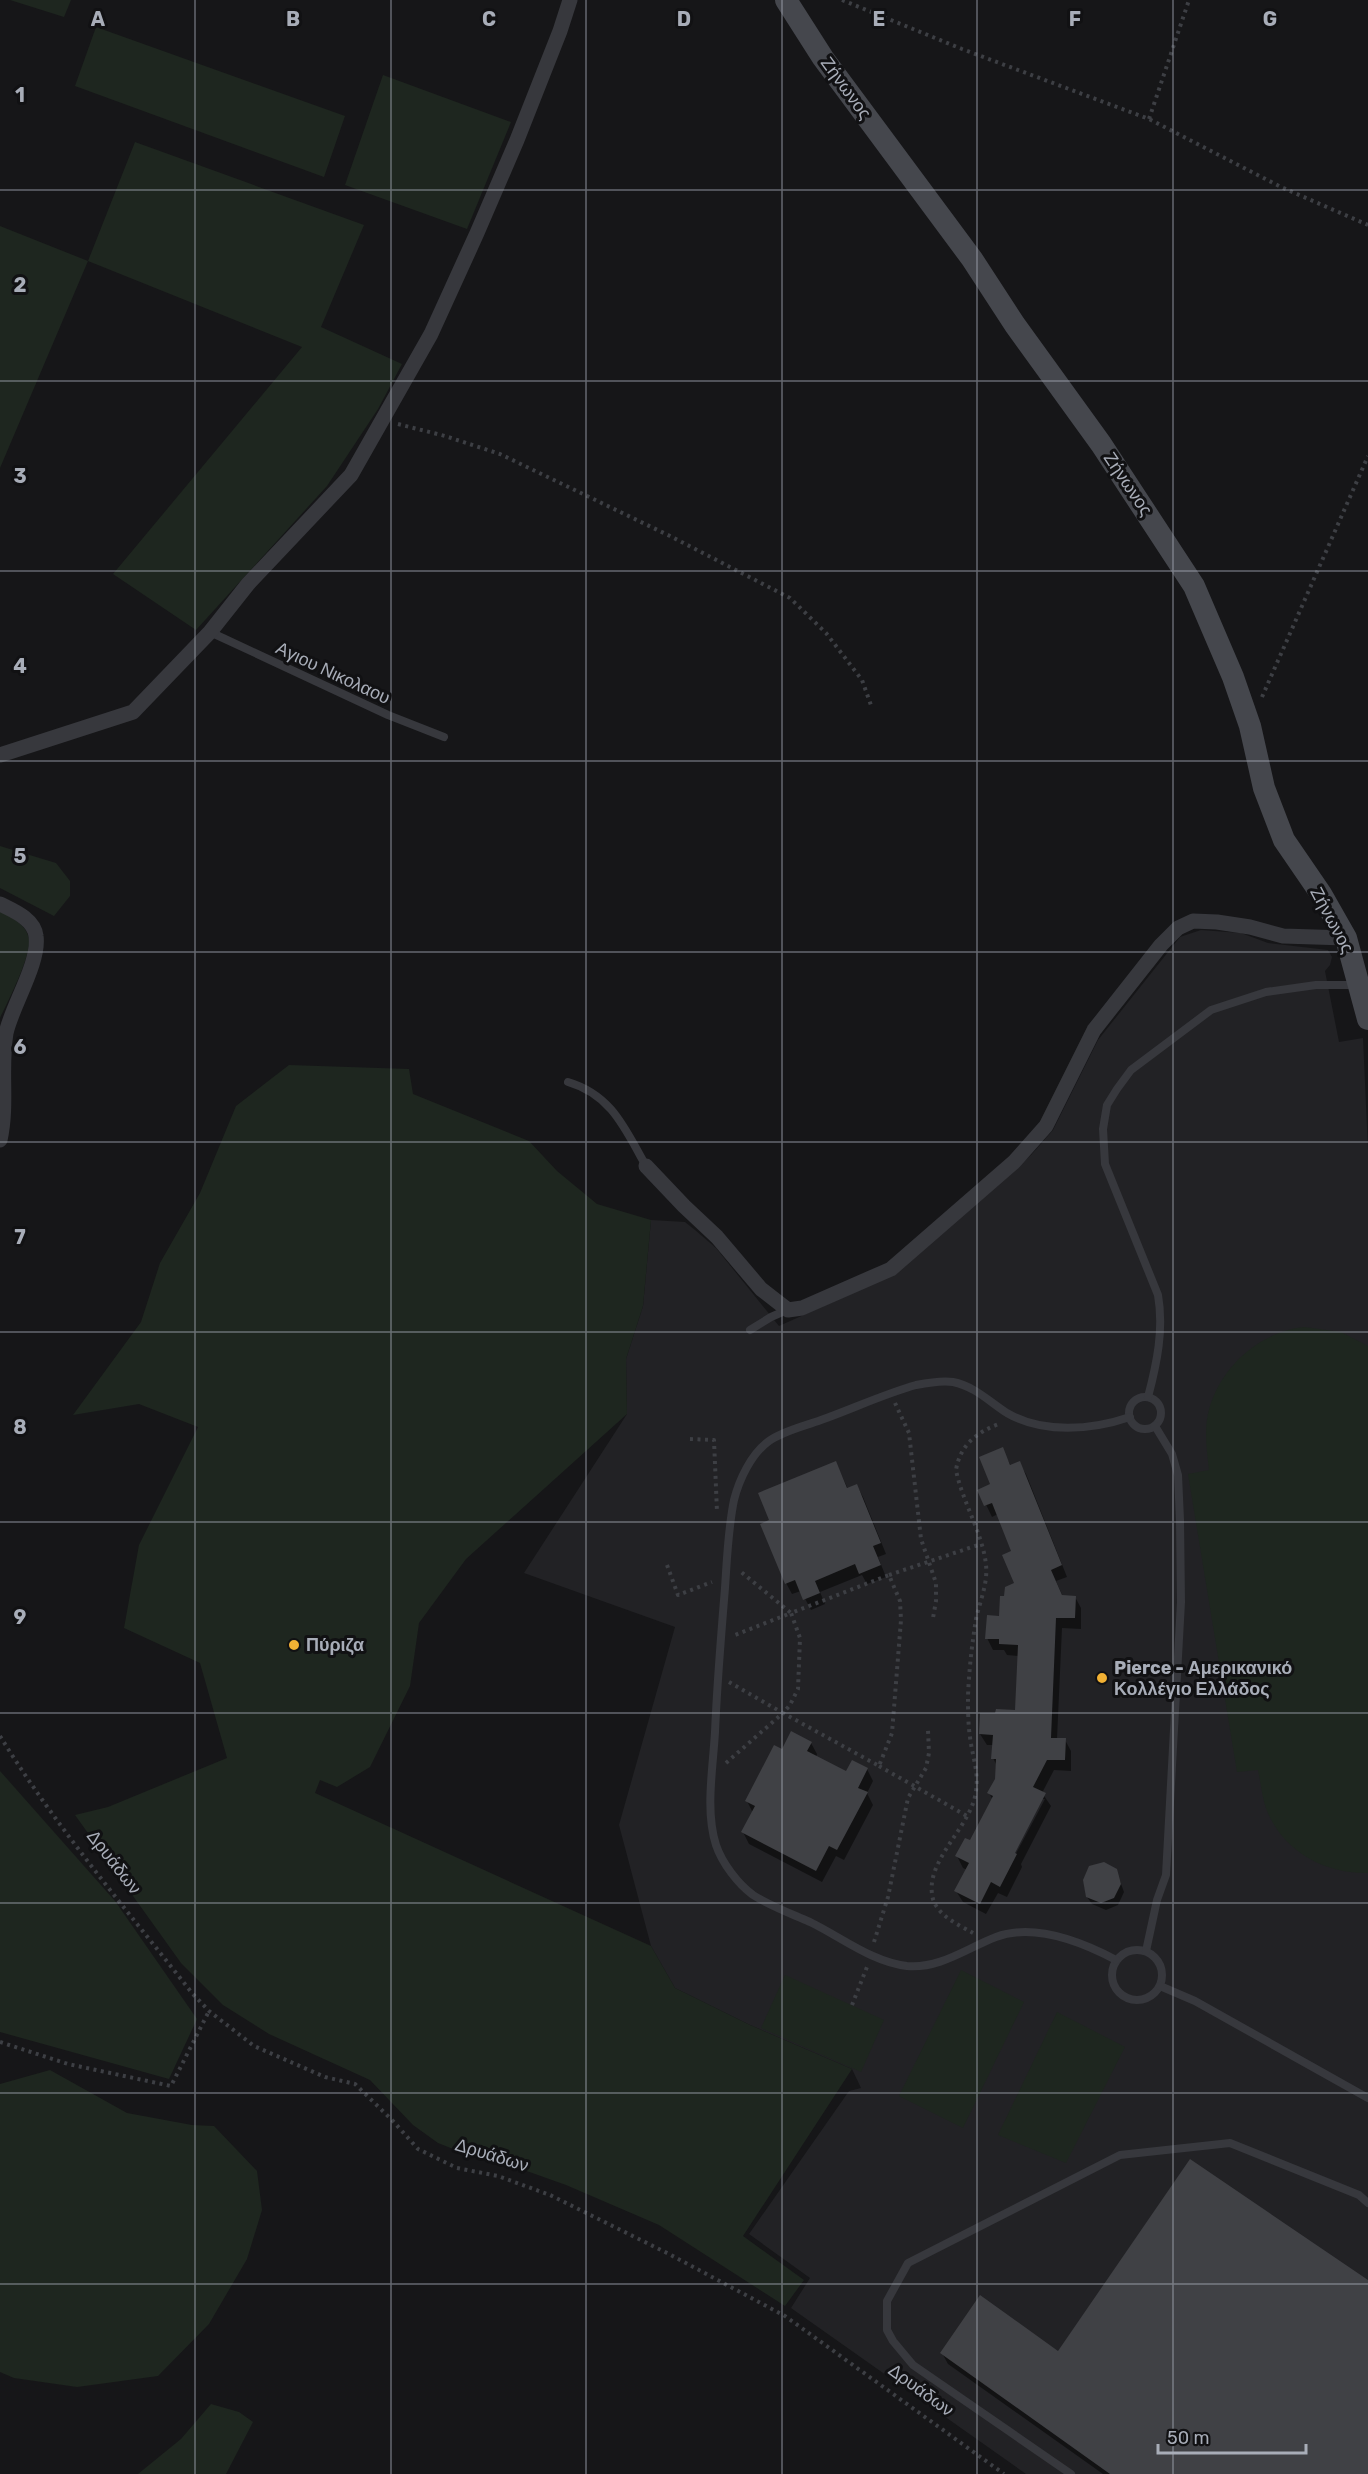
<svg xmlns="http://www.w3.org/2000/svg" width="1368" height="2474" font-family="Rubik,sans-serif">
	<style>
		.built { fill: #222225 }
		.green { fill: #1e261f }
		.shadow { fill: #0007; fill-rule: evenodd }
		.building { fill: #404145 }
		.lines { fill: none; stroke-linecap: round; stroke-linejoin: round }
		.path { stroke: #3d3f44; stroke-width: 4; stroke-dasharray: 3 4.5; stroke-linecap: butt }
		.lane { stroke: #37383d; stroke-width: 8 }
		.street { stroke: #37383d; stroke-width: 15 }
		.secondary { stroke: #45474d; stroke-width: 22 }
		.grid { fill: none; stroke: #a8adb8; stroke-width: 1.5; stroke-opacity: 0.55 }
		.poi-dot { fill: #f2b134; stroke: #111113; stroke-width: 2 }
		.labels { text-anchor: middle; stroke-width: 6; stroke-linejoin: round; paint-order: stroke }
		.street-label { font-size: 18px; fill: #a8adb8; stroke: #111113 }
		.poi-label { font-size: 18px; font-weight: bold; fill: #a8adb8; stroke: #111113; text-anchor: start }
		.grid-label { font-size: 20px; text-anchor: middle; font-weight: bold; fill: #a8adb8; stroke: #111113; stroke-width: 6; stroke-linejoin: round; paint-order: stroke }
	</style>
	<rect width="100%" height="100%" fill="#161618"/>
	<polygon class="built" points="1201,930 1241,933 1268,943 1328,950 1332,957 1330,965 1325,971 1339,1042 1363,1038 1368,1150 1368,2474 1026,2474 791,2308 810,2278 749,2234 849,2091 861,2088 852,2069 750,2025 675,1988 651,1946 619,1825 675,1627 524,1573 627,1414 626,1359 643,1306 651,1220 685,1222 695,1230 716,1248 779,1326 895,1274 1031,1155 1053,1130 1098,1040 1180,937"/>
	<g class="green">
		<polygon points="10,0 71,0 64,17"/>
		<polygon points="96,27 345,116 324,177 75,86"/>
		<polygon points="383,75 511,122 467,229 345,185"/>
		<polygon points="135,142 364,225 321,327 402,364 378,409 327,486 196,630 113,574 302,347 88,261 0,468 0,226 88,261"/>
		<polygon points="0,846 56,863 70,881 70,896 54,916 0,888"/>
		<path d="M0 911C11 917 27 925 29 939 31 957 8 1001 0 1018Z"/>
		<polygon points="289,1065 409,1069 413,1094 529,1141 557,1171 597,1204 651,1220 643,1306 626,1359 627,1414 466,1559 419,1623 410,1686 370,1767 337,1787 320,1780 315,1793 651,1946 675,1988 750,2025 852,2069 743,2236 804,2280 785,2306 659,2225 566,2185 521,2169 471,2156 438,2143 413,2125 370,2080 269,2034 223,2005 181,1963 75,1815 108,1807 227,1758 200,1663 124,1628 139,1545 198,1427 139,1404 73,1415 141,1322 160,1263 200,1193 236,1106"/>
		<path d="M1304 1327 1341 1332 1368 1346V1873C1325 1874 1284 1852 1267 1811 1262 1798 1261 1784 1258 1770L1237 1772 1188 1474 1209 1470C1207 1451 1204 1433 1208 1414 1218 1369 1258 1332 1304 1327Z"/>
		<polygon points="0,1771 115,1901 197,2019 169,2079 0,2032"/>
		<polygon points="961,1970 1024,2002 963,2128 899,2096"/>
		<polygon points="785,1975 884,2020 861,2072 761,2028"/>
		<polygon points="1057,2012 1125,2047 1066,2163 998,2135"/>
		<polygon points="50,2070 127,2113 192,2125 214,2126 257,2171 262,2210 247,2259 209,2324 158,2376 77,2387 14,2378 0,2372 0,2084"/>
		<polygon points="211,2404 239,2412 253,2422 226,2474 138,2474 181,2439"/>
	</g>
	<g class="shadow">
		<path d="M1002 1449 1011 1466 1019 1463 1026 1474 1067 1577 1056 1581 1063 1597H1075L1081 1608V1629L1062 1628 1057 1739 1065 1740 1071 1751V1771L1054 1770 1042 1793 1051 1806 1021 1864 1022 1867 1007 1897 998 1893 986 1914 963 1902 956 1891 967 1870 963 1868 957 1856 971 1842 993 1800 989 1793 997 1779V1766L993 1758V1745H987L980 1734 1016 1711 1019 1656 1007 1655 1004 1650H993L987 1638 1000 1617 1006 1598 1016 1584 1013 1552 998 1514 992 1517 979 1490 992 1485ZM1042 1799H1045L1012 1861 1010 1859Z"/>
		<polygon points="836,1463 848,1489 857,1486 863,1497 886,1554 878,1557 886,1577 867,1584 862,1575 820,1592 825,1604 811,1610 801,1591 792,1594 786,1583 771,1521"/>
		<polygon points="811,1743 817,1754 816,1757 847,1773 867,1769 873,1781 867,1793 873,1805 844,1860 836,1856 822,1882 749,1844 743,1832 753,1813 747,1801 782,1751"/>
		<polygon points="1116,1870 1124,1892 1118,1905 1106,1910 1092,1904 1087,1897"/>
		<polygon points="1368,2281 1368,2474 1103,2474 948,2364 942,2353 1058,2353"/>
	</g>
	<g class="building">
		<polygon points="1003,1447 1010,1465 1020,1461 1062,1565 1051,1570 1062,1595 1076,1596 1075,1618 1056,1618 1051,1738 1066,1738 1065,1760 1047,1760 1033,1787 1046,1793 1015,1853 1017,1854 1000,1887 991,1882 980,1904 954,1891 969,1863 955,1856 965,1838 970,1840 993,1796 987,1793 995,1779 996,1759 991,1759 993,1735 979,1734 980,1713 995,1713 996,1709 1015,1710 1018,1645 999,1644 999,1639 985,1639 987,1615 999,1616 1000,1596 1004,1596 1005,1587 1014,1583 1002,1555 1011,1551 992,1503 984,1506 977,1490 990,1484 979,1457"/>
		<polygon points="836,1461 847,1488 857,1484 881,1543 873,1546 881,1565 859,1574 855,1564 815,1581 820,1593 803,1600 795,1580 785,1584 760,1524 769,1520 758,1493"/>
		<polygon points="791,1731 812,1742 807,1751 846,1771 852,1760 868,1768 858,1788 868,1792 837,1850 829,1846 816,1871 741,1832 755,1806 745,1801 774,1745 782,1749"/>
		<polygon points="1104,1862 1117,1869 1121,1884 1114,1898 1101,1903 1086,1897 1083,1880 1089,1866"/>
		<polygon points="1190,2159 1368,2280 1368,2474 1110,2474 940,2353 980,2295 1058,2351"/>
	</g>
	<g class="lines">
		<g class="path">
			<polyline points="842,0 962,49 1149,119 1281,187 1368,225"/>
			<polyline points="1149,119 1189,0"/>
			<polyline points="398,424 445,436 500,454 670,536 790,598 826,633 862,680 872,708"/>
			<polyline points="1262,697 1368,456"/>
			<polyline points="895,1403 909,1433 921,1539 936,1583 936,1601 933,1618"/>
			<polyline points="690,1439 714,1440 717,1512"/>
			<polyline points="667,1565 678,1595 712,1582"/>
			<polyline points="889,1575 981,1544"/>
			<polyline points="729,1682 783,1713 790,1705 798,1689 800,1638 791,1613 735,1635"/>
			<path d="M0 1736C56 1827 126 1909 192 1993L209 2011 254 2046 325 2077 355 2084 392 2120 418 2149 457 2168 498 2176 550 2195 669 2254 785 2316 1004 2474"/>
			<polyline points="726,1763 783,1713 879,1766 892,1733 901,1620 900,1601 889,1575 791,1613 740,1571"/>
			<polyline points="879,1766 967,1816"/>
			<path d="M973 1933C957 1924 934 1914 932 1894 927 1858 972 1826 976 1791 979 1772 972 1755 970 1737 968 1724 968 1709 968 1696 969 1670 972 1644 976 1619 980 1601 988 1583 986 1565 983 1534 962 1501 956 1470 960 1445 977 1432 999 1424"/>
			<polyline points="874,1942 888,1897 908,1798 926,1768 929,1753 928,1730"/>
			<polyline points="852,2005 867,1967"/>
			<polyline points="0,2042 68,2064 171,2086 209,2011"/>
		</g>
		<g class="lane">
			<polyline points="210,632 388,715 444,737"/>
			<path d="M568 1082C612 1095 625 1129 646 1166"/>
			<polyline points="750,1330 771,1317 787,1310"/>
			<circle cx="1145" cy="1413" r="16"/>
			<path d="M1148 1397C1157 1363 1164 1329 1158 1295L1105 1164 1103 1129 1107 1105 1117 1089 1131 1070 1211 1010 1266 992 1316 985H1357"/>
			<circle cx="1137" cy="1975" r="25"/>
			<polyline points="1146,1951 1157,1900 1166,1875 1181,1602 1180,1520 1178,1475 1172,1454 1155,1426"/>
			<path d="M1116 1960C1082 1942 1034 1923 996 1937 967 1948 940 1969 907 1966 872 1962 841 1937 810 1922 792 1914 770 1906 753 1895 738 1884 722 1863 716 1845 705 1811 713 1768 715 1732 717 1684 721 1636 725 1588 727 1559 728 1529 734 1500 739 1480 751 1454 769 1441 783 1431 805 1426 821 1420 852 1409 884 1394 916 1385 926 1383 942 1380 953 1382 974 1386 990 1402 1007 1413 1043 1434 1092 1430 1130 1417"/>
			<polyline points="1160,1986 1195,2001 1368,2098"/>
			<polyline points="1071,2474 913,2365 893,2341 887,2330 887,2301 908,2263 1120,2155 1230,2143 1359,2195 1368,2203"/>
		</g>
		<g class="street">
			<polyline points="0,755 133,712 210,632 248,584 351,475 431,334 477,233 517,140 560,31 570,0"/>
			<path d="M0 904C14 911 34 919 36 936 40 962 12 1006 6 1033 0 1069 8 1104 0 1140"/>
			<polyline points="646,1166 684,1206 717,1237 761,1289 788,1310 802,1308 891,1269 1014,1162 1046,1126 1094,1030 1161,945 1178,928 1193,921 1217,922 1250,927 1283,936 1346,938"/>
		</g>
		<polyline class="secondary" points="786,0 823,58 972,259 1015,325 1101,444 1194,586 1233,677 1250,726 1264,788 1284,840 1321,894 1346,938 1368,1019"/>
	</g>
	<path class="grid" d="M195 0V2474M391 0V2474M586 0V2474M782 0V2474M977 0V2474M1173 0V2474M0 190H1368M0 381H1368M0 571H1368M0 761H1368M0 952H1368M0 1142H1368M0 1332H1368M0 1522H1368M0 1713H1368M0 1903H1368M0 2093H1368M0 2284H1368"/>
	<g class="poi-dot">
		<circle cx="294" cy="1645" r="6"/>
		<circle cx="1102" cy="1678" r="6"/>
	</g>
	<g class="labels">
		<g class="street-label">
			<text transform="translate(846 88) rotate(54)" y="6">Ζήνωνος</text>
			<text transform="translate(1128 484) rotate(56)" y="6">Ζήνωνος</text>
			<text transform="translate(333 673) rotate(25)" y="6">Αγιου Νικολαου</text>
			<text transform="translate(1332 920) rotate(62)" y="6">Ζήνωνος</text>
			<text transform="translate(114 1862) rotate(52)" y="6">Δρυάδων</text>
			<text transform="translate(492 2155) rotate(17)" y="6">Δρυάδων</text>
			<text transform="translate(921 2390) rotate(36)" y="6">Δρυάδων</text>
		</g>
		<g class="poi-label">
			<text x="306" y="1651">Πύριζα</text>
			<text x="1114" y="1674">Pierce - Αμερικανικό<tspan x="1114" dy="21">Κολλέγιο Ελλάδος</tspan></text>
		</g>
	</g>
	<g class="grid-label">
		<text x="98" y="26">A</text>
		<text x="293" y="26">B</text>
		<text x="489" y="26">C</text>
		<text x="684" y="26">D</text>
		<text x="879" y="26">E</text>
		<text x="1075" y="26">F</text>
		<text x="1270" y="26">G</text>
		<text x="20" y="102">1</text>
		<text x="20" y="292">2</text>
		<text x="20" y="483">3</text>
		<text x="20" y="673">4</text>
		<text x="20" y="863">5</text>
		<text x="20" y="1054">6</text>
		<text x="20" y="1244">7</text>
		<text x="20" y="1434">8</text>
		<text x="20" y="1624">9</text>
	</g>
	<path d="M1158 2444v9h148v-9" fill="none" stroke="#a8adb8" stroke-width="3"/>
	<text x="1167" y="2444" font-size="18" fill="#a8adb8" stroke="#111113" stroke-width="4.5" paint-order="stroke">50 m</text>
</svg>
